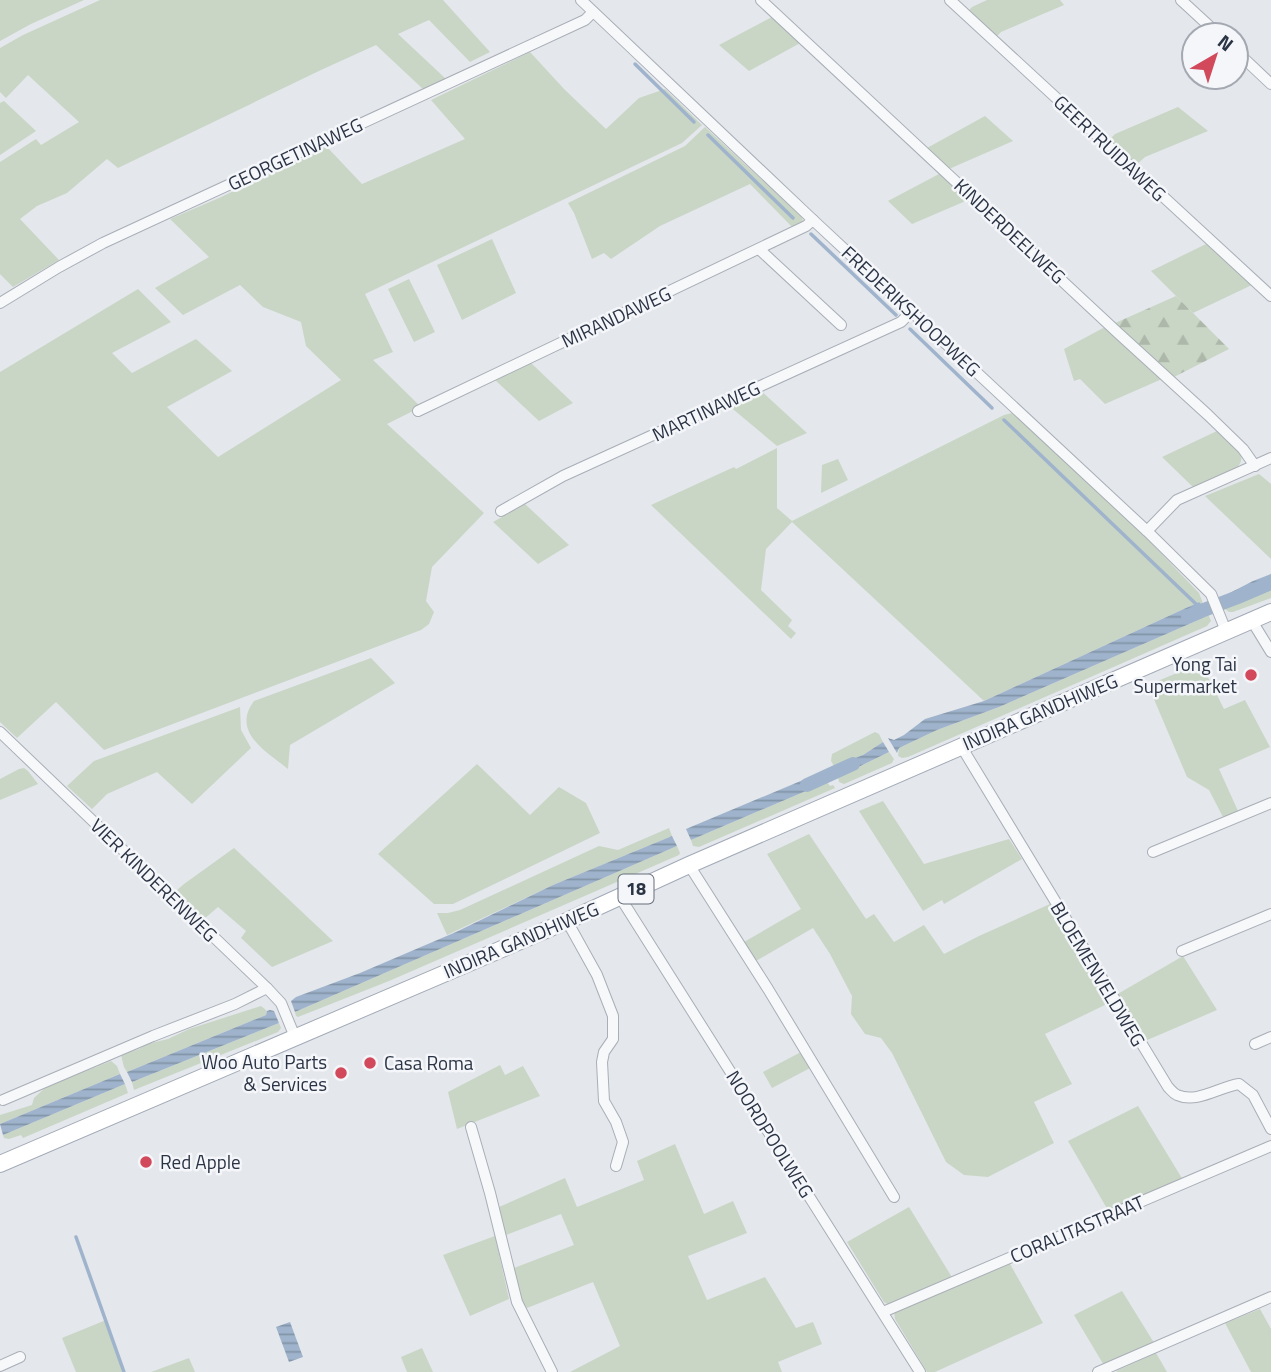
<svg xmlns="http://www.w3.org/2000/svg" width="1271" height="1372" font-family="'Titillium Web',sans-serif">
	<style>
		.grass { fill: #c9d6c5 }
		.forest { fill: url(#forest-firs) }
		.water { fill: url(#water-rules) }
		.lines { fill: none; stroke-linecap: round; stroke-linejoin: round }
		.stream { stroke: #9fb4cc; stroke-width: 3.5 }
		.canal { stroke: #9fb4cc; stroke-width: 14 }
		.minor-casing { stroke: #a9aeb7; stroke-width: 12 }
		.primary-casing { stroke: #a3abb8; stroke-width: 18 }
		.minor { stroke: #f7f8fa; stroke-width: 10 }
		.primary { stroke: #fff; stroke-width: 16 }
		.poi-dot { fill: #d1495b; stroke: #f4f6f9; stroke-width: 2.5 }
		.labels { text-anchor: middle; stroke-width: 5; stroke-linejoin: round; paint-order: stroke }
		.shield { fill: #f4f6f9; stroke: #676e7b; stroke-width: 2 }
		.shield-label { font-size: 18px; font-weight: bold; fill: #2b3445 }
		.street-label { font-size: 19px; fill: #2b3445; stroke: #f4f6f9 }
		.poi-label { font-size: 19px; fill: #2b3445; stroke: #f4f6f9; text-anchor: end }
	</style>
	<defs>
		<pattern id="forest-firs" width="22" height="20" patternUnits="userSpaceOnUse" patternTransform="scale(1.75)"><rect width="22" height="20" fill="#c9d6c5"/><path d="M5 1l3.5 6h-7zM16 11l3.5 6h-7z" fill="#adb8ab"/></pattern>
		<pattern id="water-rules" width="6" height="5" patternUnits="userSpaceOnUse" patternTransform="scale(1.75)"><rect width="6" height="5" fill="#9fb4cc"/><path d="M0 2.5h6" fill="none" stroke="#8293a7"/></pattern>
	</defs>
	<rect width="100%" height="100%" fill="#e4e7ec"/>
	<g class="grass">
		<polygon points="0,0 84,0 31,24 0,41"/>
		<polygon points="100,0 443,0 490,52 470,62 429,20 398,34 446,79 424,90 376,45 321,70 118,168 107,159 67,193 37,206 20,219 59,260 13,287 0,274 0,162 36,139 41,145 79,122 28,75 6,98 0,92 0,48 23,35"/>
		<polygon points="987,0 1060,0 1064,5 1001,32 996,37 967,12 972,7"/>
		<polygon points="774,16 802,42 749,71 719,45"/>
		<polygon points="530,52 565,90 606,129 639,98 665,89 702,125 682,143 365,294 393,352 373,360 421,407 387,424 484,513 432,567 426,601 434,612 429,624 421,630 104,750 56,702 17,738 0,722 0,372 138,289 171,322 112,353 132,373 196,339 232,371 167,407 218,457 341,380 306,346 301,322 263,307 240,285 183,315 155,288 209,257 170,219 219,198 327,147 362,184 465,139 431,100"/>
		<polygon points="4,101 36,131 0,155 0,103"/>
		<polygon points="1178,107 1208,131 1145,157 1135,166 1108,141 1115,134"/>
		<polygon points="985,116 1013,141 949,169 927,148"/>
		<polygon points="705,127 802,217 803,222 794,229 750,184 660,226 611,259 604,253 592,259 574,213 568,203 685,146"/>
		<polygon points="939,174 968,200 912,224 888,201"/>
		<polygon points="492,239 516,293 462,320 437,265"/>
		<polygon points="1206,244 1254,284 1193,313 1151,271"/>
		<polygon points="409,279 435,332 414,342 388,289"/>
		<polygon points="1105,327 1162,379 1105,404 1080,379 1074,381 1064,349"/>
		<polygon points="530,362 573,403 539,421 494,379"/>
		<polygon points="760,390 807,433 777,446 728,405"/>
		<polygon points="1012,413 1130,521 1199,593 1204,606 1199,602 984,701 792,522 766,549 761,590 792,620 788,626 796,633 791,639 651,505 734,467 736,469 777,448 777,508 792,521 1004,415"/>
		<path d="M1219 430C1226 437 1239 445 1241 455 1246 473 1206 482 1193 487L1162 457Z"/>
		<polygon points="838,459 848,480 821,493 822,465"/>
		<polygon points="1259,474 1271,484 1271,559 1205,496"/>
		<polygon points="525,504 569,545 538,564 493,522"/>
		<polygon points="1271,587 1271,598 1233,612 1229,612 1225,609 1225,606"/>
		<polygon points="1207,611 1211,621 1207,626 908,757 902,758 898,756 899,748 937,730 999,707 1203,618"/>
		<path d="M371 658 395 683 290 745 288 769C266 751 231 732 254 701Z"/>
		<polygon points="1201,663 1224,709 1245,700 1270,747 1219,769 1238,811 1223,817 1209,790 1187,777 1148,685"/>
		<polygon points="240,707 241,730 251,748 192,804 157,772 107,794 92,809 67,786 94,761"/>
		<polygon points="875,732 879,734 883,742 863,755 834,766 831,761 832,754"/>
		<polygon points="889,752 894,759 892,763 844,784 839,782 838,777"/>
		<polygon points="477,764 530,815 559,787 586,803 600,833 453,904 434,904 378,854"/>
		<polygon points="24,768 28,771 38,784 0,800 0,779 19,769"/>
		<polygon points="827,782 830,786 833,785 835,788 699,847 693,846 691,840"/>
		<polygon points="883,801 924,864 1009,839 1022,859 944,904 942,900 923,911 859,811"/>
		<polygon points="669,828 672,836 553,885 447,935 437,913 448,913 460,910 599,846 618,850"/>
		<polygon points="809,834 866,919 874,914 894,942 924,925 944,954 979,936 1050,904 1109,1003 1045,1034 1072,1084 1034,1102 1054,1143 988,1177 964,1175 946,1162 892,1053 881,1038 865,1034 851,1014 852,996 830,954 813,928 756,961 744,942 801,909 767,854"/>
		<polygon points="677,846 680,853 679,855 389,981 298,1017 296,1016 295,1012"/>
		<polygon points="234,848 333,941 272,967 241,938 246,931 218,907 204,919 176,891 184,884"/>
		<polygon points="1183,956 1217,1010 1145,1041 1116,995"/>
		<polygon points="261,1006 267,1011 266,1015 127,1072 124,1067 121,1055 139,1049 147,1044 168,1039 189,1029"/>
		<polygon points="279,1023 281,1028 278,1032 134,1090 132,1082"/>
		<polygon points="803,1051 812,1067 772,1088 763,1072"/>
		<polygon points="111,1061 117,1066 120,1074 0,1124 0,1115 32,1105 34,1098 46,1087"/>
		<polygon points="500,1065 505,1075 523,1066 540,1096 457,1129 448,1092"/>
		<polygon points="125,1084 128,1093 23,1138 21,1135 9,1139 4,1138 3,1135"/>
		<polygon points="1138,1106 1183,1180 1109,1212 1068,1141"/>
		<polygon points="675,1144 704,1214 733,1201 747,1233 688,1256 707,1300 765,1277 796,1328 813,1322 822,1344 778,1362 782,1372 570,1372 620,1346 593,1282 527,1308 520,1298 514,1268 574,1245 561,1214 506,1235 499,1207 565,1178 577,1207 644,1180 637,1161"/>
		<polygon points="909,1207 953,1279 889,1305 884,1302 847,1242"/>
		<polygon points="495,1236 509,1299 470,1316 443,1255"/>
		<polygon points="1009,1262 1043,1323 935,1372 927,1372 895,1319 894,1312"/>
		<polygon points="1122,1291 1156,1346 1105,1367 1074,1315"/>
		<polygon points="1260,1309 1271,1329 1271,1372 1251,1372 1225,1323"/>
		<polygon points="106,1320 124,1372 76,1372 62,1338"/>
		<polygon points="422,1348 433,1372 407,1372 401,1357"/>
		<polygon points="1156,1353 1167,1372 1117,1372 1116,1371"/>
		<polygon points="189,1358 195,1372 151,1372"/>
	</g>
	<polygon class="forest" points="1176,296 1229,349 1172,378 1113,324"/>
	<g class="water">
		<polygon points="1271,574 1271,587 1225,606 1222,597 1253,581"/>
		<polygon points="1199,602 1204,606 1207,611 1203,618 999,707 937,730 899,748 897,753 888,738 894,740 904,735 925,719 984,701"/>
		<polygon points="883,742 889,752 838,777 834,766 863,755"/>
		<polygon points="822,772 827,782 691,840 686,829"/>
		<polygon points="672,836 677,846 295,1012 291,1001 296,997 360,973 456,932 553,885"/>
		<polygon points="270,1010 274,1011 279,1023 132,1082 127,1072 266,1015 267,1011"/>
		<polygon points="120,1074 125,1084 3,1135 0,1124"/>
		<polygon points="290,1322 303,1357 289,1362 276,1327"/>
	</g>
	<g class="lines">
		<g class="stream">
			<polyline points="635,64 694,122"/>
			<polyline points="708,135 793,218"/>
			<polyline points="811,234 896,315"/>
			<polyline points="910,329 992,408"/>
			<polyline points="1004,420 1197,605"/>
			<polyline points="76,1237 124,1372"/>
		</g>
		<g class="canal">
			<polyline points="1188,616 1238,597 1271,583"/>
			<polyline points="807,785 853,764"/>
		</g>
		<g class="minor-casing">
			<g id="minor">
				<polyline points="581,0 813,220 1147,531 1211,594 1226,631"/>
				<polyline points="761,0 1117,332 1208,415 1243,449 1255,466"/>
				<polyline points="950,0 1271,296"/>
				<polyline points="1181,0 1219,35"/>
				<polyline points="1236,51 1271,84"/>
				<polyline points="759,249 841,325"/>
				<polyline points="0,303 59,267 103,243 585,20 593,12"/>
				<polyline points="418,411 806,226 813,220"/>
				<polyline points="501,511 563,476 901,322 911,312"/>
				<polyline points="1147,531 1177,500 1271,458"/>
				<polyline points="1252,621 1271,652"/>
				<polyline points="0,732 267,988 281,1003 295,1037"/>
				<path d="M961 746 1168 1087C1171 1090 1173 1093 1177 1095 1197 1104 1219 1087 1239 1084L1253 1095 1271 1129"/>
				<polyline points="1153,852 1271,803"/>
				<polyline points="689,865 768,989 894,1197"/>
				<polyline points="620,897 920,1372"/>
				<polyline points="567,921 597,975 613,1016 613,1039 604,1052 602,1062 604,1101 616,1122 623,1142 616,1166"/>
				<polyline points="1182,951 1271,914"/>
				<polyline points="1255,1044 1271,1037"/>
				<polyline points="3,1100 153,1036 235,1004 267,988"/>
				<polyline points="471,1127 490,1193 517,1302 552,1372"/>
				<polyline points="883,1312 1271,1146"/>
				<polyline points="0,1366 20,1357"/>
				<polyline points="1098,1372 1271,1297"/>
			</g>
		</g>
		<g class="primary-casing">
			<polyline id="primary" points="0,1164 567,921 689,865 1271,612"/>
		</g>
		<use href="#minor" class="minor"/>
		<use href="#primary" class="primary"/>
	</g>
	<g class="poi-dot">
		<circle cx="1251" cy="675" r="7"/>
		<circle cx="370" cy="1063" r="7"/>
		<circle cx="341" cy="1073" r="7"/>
		<circle cx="146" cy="1162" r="7"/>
	</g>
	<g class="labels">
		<rect class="shield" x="618.5" y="874.5" width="35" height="29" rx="5"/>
		<g class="shield-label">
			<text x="636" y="895">18</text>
		</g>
		<g class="street-label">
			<text transform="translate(1110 148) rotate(43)" y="7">GEERTRUIDAWEG</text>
			<text transform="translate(295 154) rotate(-25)" y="7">GEORGETINAWEG</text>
			<text transform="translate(1010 231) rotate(43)" y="7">KINDERDEELWEG</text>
			<text transform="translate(911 311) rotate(43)" y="7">FREDERIKSHOOPWEG</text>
			<text transform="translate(616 317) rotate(-25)" y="7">MIRANDAWEG</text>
			<text transform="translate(706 411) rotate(-25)" y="7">MARTINAWEG</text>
			<text transform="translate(1040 712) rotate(-23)" y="7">INDIRA GANDHIWEG</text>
			<text transform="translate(154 880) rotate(44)" y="7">VIER KINDERENWEG</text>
			<text transform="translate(521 940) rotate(-23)" y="7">INDIRA GANDHIWEG</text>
			<text transform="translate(1098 974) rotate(59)" y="7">BLOEMENVELDWEG</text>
			<text transform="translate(770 1134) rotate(58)" y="7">NOORDPOOLWEG</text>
			<text transform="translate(1077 1229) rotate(-23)" y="7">CORALITASTRAAT</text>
		</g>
		<g class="poi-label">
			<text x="1237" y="671">Yong Tai<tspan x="1237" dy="22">Supermarket</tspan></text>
			<text x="327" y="1069">Woo Auto Parts<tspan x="327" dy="22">&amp; Services</tspan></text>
			<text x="384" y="1070" text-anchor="start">Casa Roma</text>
			<text x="160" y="1169" text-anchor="start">Red Apple</text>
		</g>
	</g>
	<g transform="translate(1215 56) rotate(39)"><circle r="33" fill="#f4f6f9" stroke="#a4a8b1" stroke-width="2"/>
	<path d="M0-5L12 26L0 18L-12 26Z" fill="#d1495b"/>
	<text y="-10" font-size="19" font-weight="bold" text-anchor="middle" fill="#2b3445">N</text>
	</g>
</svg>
